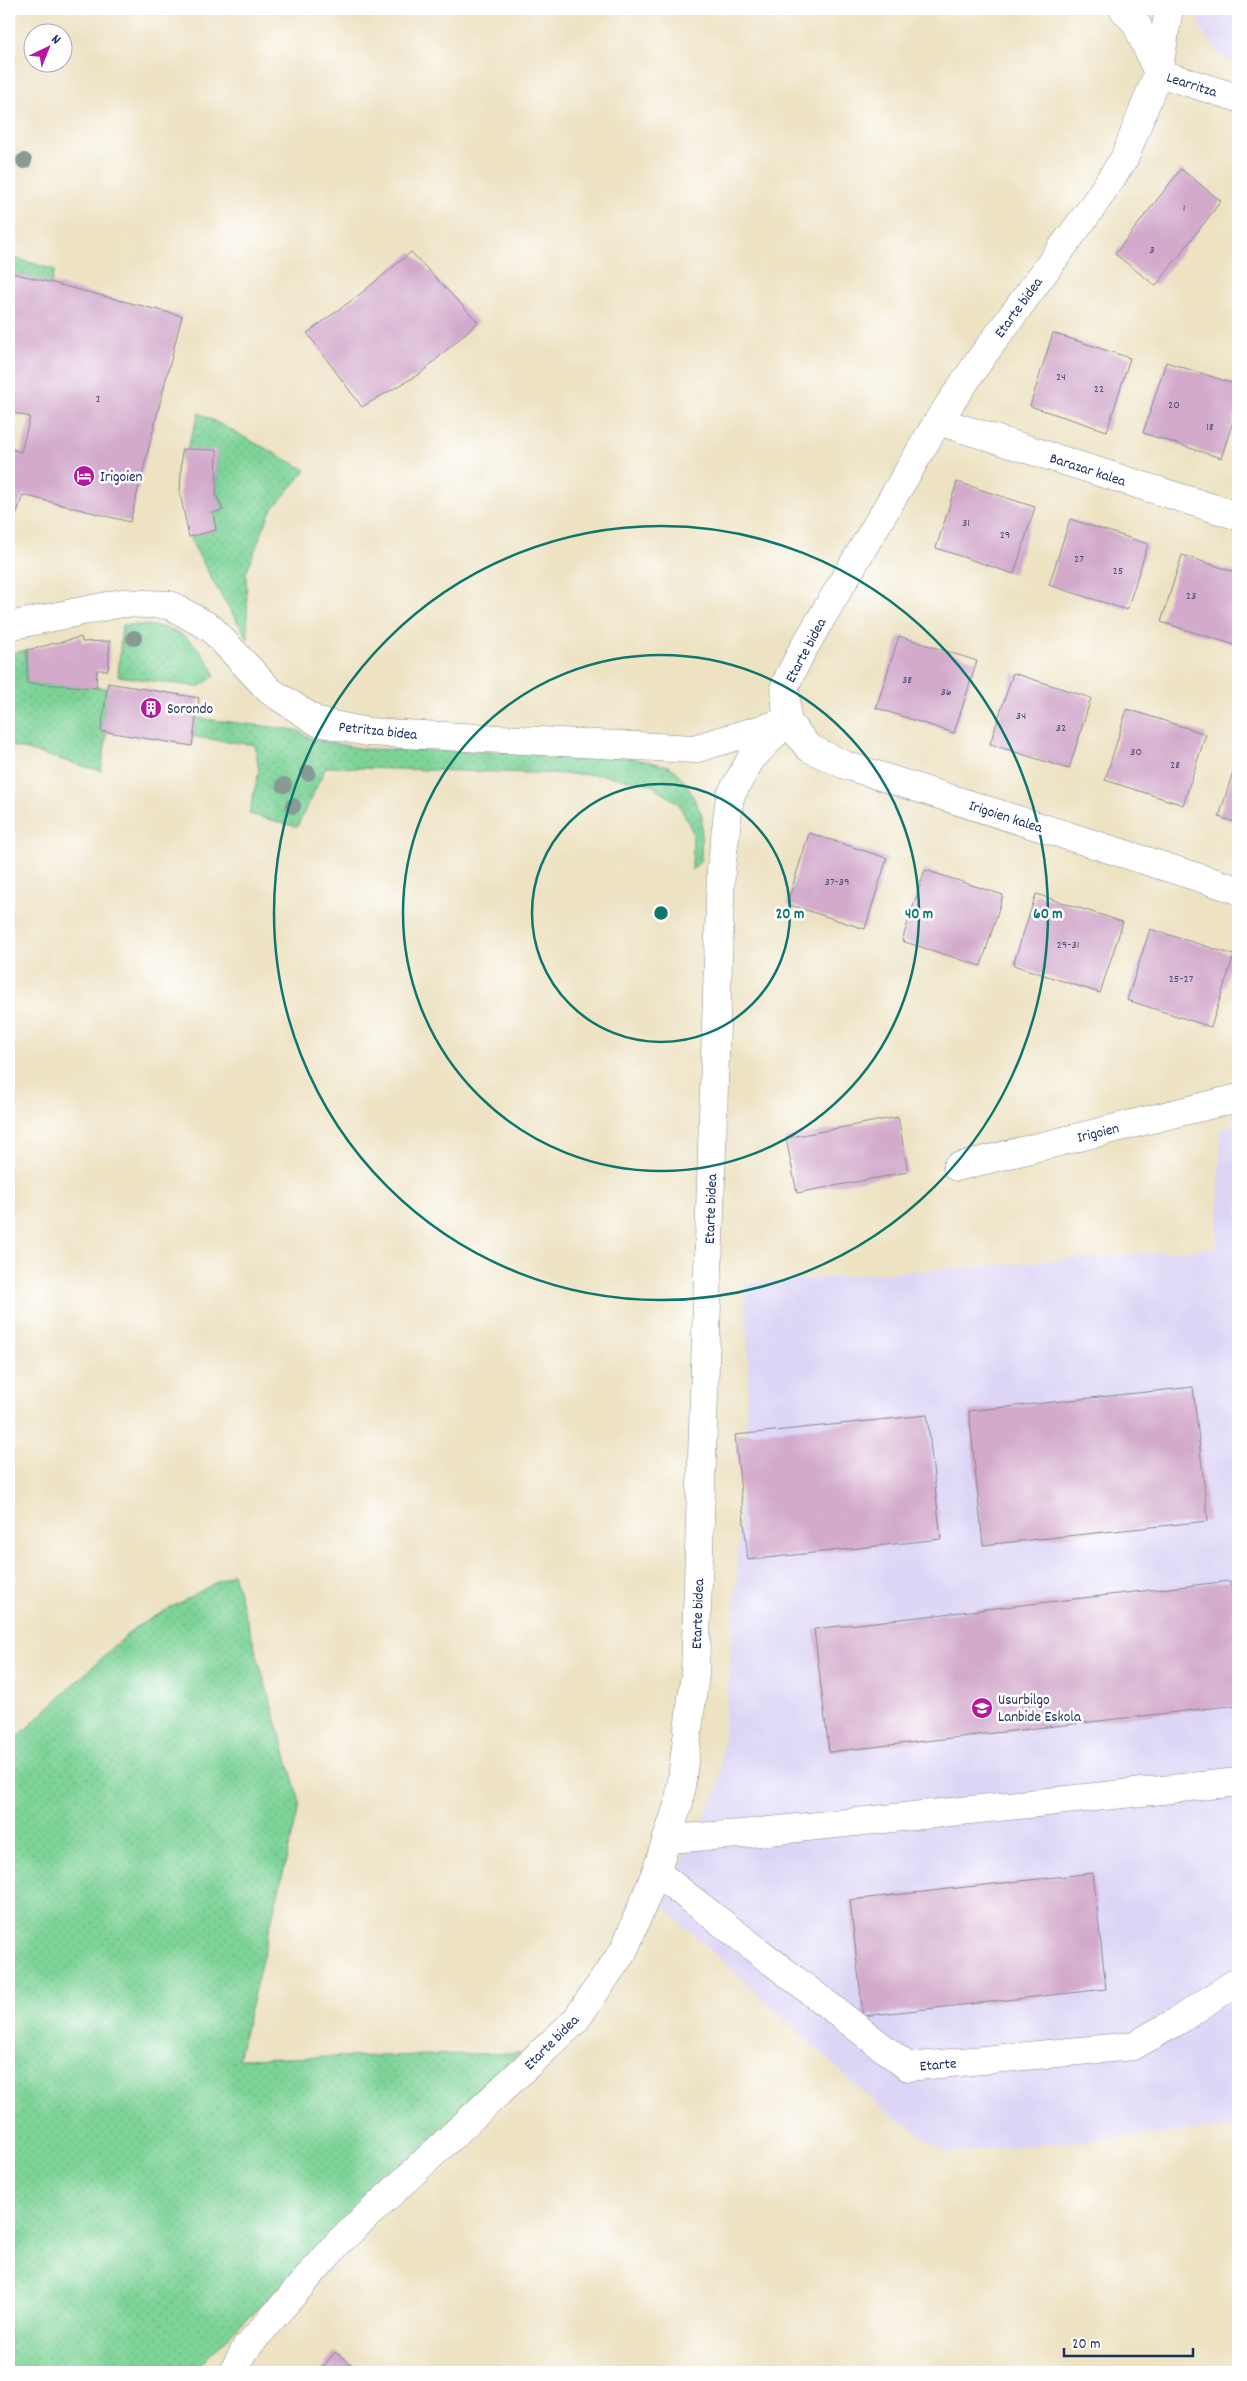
<svg xmlns="http://www.w3.org/2000/svg" width="1247" height="2381" font-family="Dekko,sans-serif">
	<style>
		.built { fill: #ddd5f6 }
		.grass { fill: url(#grass-dots); stroke: #4c817a }
		.building { fill: #d3aacc }
		.lines { fill: none; stroke-linecap: round; stroke-linejoin: round }
		.street-casing { stroke: #848890; stroke-width: 29 }
		.street { stroke: #fff; stroke-width: 28 }
		.tree { fill: #899a94 }
		.ring { fill: none; stroke: #0f766e; stroke-width: 2.5 }
		.labels { text-anchor: middle; stroke-width: 5; stroke-linejoin: round; paint-order: stroke }
		.number-label { font-size: 12px; fill: #494e7a }
		.street-label { font-size: 15px; fill: #1b2f5e; stroke: #fff }
		.poi-label { font-size: 15px; fill: #1b2f5e; stroke: #fff; text-anchor: start }
		.centre { fill: #0f766e; stroke: #fff; stroke-width: 2.5 }
		.ring-label { font-size: 15px; text-anchor: middle; font-weight: bold; fill: #0f766e; stroke: #fff; stroke-width: 5; stroke-linejoin: round; paint-order: stroke }
	</style>
	<defs>
		<pattern id="grass-dots" width="8" height="8" patternUnits="userSpaceOnUse" patternTransform="scale(1.25)"><rect width="8" height="8" fill="#7dd396"/><path d="M2 2h.1M6 6h.1" fill="none" stroke="#6bb584" stroke-width="1.8" stroke-linecap="round"/></pattern>
	</defs>
	<rect width="100%" height="100%" fill="#fff"/>
	<filter id="ink" filterUnits="userSpaceOnUse"><feTurbulence type="fractalNoise" baseFrequency=".02" numOctaves="2"/><feDisplacementMap in="SourceGraphic" scale="10" xChannelSelector="R" yChannelSelector="G"/><feConvolveMatrix kernelMatrix="1 2 1 2 8 2 1 2 1" color-interpolation-filters="sRGB"/></filter>
	<filter id="wash" filterUnits="userSpaceOnUse"><feTurbulence type="fractalNoise" baseFrequency=".0096" numOctaves="4" result="noise"/><feDisplacementMap in="SourceGraphic" scale="20" xChannelSelector="R" yChannelSelector="G"/><feGaussianBlur stdDeviation="1.12" result="paint"/><feColorMatrix in="noise" values="0 0 0 0 0 0 0 0 0 0 0 0 0 0 0 0 0 1.4 0 .05"/><feComposite in="paint" operator="in"/></filter>
	<g filter="url(#wash)">
		<rect width="100%" height="100%" fill="#ede2c2"/>
		<g class="built">
			<polygon points="1202,9 1238,9 1238,67 1221,57 1199,26"/>
			<polygon points="1238,1124 1238,2127 947,2153 877,2105 661,1904 719,1785 733,1631 749,1369 744,1284 1217,1248 1221,1129"/>
		</g>
		<g class="grass">
			<polygon points="9,256 55,270 51,283 9,272"/>
			<polygon points="199,413 306,470 270,512 246,573 248,639 215,585 189,537 216,530 213,513 223,510 216,494 217,451 187,449"/>
			<path d="M122 625C157 624 182 626 204 656 209 663 213 668 215 676L198 687 118 676Z"/>
			<polygon points="27,650 27,683 108,688 101,731 107,733 101,771 9,745 9,654"/>
			<polygon points="196,718 297,730 312,739 364,749 551,753 631,758 668,766 675,770 687,785 702,815 701,860 692,870 693,833 679,804 650,784 602,775 326,767 297,827 249,814 259,771 255,745 194,737"/>
			<polygon points="233,1573 300,1803 238,2059 520,2053 192,2372 9,2372 9,1745 134,1628"/>
		</g>
		<g id="blocks">
			<g class="building">
				<polygon points="1181,169 1221,201 1156,286 1115,254"/>
				<polygon points="411,252 478,322 421,373 362,407 307,333 359,295"/>
				<polygon points="9,272 182,316 130,522 23,495 9,535 9,448 21,452 30,417 9,412"/>
				<polygon points="1053,333 1130,358 1107,431 1030,406"/>
				<polygon points="1166,362 1238,385 1238,406 1221,458 1143,433"/>
				<polygon points="182,449 217,450 216,494 223,510 213,513 216,530 189,537 180,493"/>
				<polygon points="957,482 1035,507 1014,574 936,548"/>
				<polygon points="1070,519 1148,544 1127,610 1049,585"/>
				<polygon points="1182,555 1238,573 1238,646 1161,622"/>
				<polygon points="899,636 977,661 954,733 876,708"/>
				<polygon points="81,637 82,642 110,641 108,670 97,670 96,688 27,683 27,650"/>
				<polygon points="1013,673 1091,698 1069,769 990,744"/>
				<polygon points="108,683 199,698 192,746 101,731"/>
				<polygon points="1127,709 1206,734 1183,805 1105,780"/>
				<polygon points="1238,756 1238,823 1219,817"/>
				<polygon points="809,833 887,858 865,929 787,904"/>
				<polygon points="925,870 1003,895 981,966 902,941"/>
				<polygon points="1036,894 1123,922 1100,993 1013,965"/>
				<polygon points="1150,929 1234,955 1211,1027 1127,1000"/>
				<polygon points="898,1117 908,1172 797,1193 786,1138"/>
				<polygon points="1193,1387 1208,1521 983,1545 969,1411"/>
				<polygon points="927,1415 941,1539 748,1560 735,1435"/>
				<polygon points="1230,1581 1238,1651 1238,1705 829,1752 814,1629"/>
				<polygon points="1093,1873 1106,1989 863,2016 850,1900"/>
				<polygon points="335,2352 362,2372 319,2372"/>
			</g>
		</g>
	</g>
	<g filter="url(#ink)">
		<use href="#blocks" fill-opacity="0" stroke="#848890" stroke-width="1"/>
		<g class="lines">
			<g class="street-casing">
				<g id="street">
					<polyline points="1123,9 1136,23 1158,73 1238,98"/>
					<polyline points="938,421 1238,516"/>
					<polyline points="9,626 122,603 170,605 211,628 270,691 318,722 367,732 694,749 786,722"/>
					<polyline points="787,721 809,748 845,765 1238,890"/>
					<polyline points="957,1167 1238,1098"/>
					<polyline points="667,1839 741,1834 1238,1782"/>
					<polyline points="656,1872 908,2067 1133,2046 1176,2022 1238,1981"/>
					<polyline points="233,2372 246,2348 340,2241 575,2021 624,1950 656,1872 679,1802 695,1674 721,870 730,796 751,759 787,721 785,685 802,651 938,421 981,358 1090,210 1124,159 1158,73 1169,9"/>
				</g>
			</g>
			<use href="#street" class="street"/>
		</g>
		<g class="tree">
			<circle cx="24" cy="161" r="8"/>
			<circle cx="134" cy="638" r="8"/>
			<circle cx="308" cy="773" r="8"/>
			<circle cx="284" cy="785" r="8"/>
			<circle cx="293" cy="806" r="8"/>
		</g>
	</g>
	<g class="ring">
		<circle cx="661" cy="913" r="129"/>
		<circle cx="661" cy="913" r="258"/>
		<circle cx="661" cy="913" r="387"/>
	</g>
	<defs>
		<g id="hotel-disc" transform="scale(1.125)"><circle r="9.5" fill="#b5179e" stroke="#fff"/><path d="M-6-4.5h1.5V1H6V5H4.5V3h-9V5H-6ZM-4 0a1.8 1.8 0 1 1 3.6 0ZM.5 0V-2.5h3Q6-2.5 6 0Z" fill="#fff"/></g>
		<g id="building-disc" transform="scale(1.125)"><circle r="9.5" fill="#b5179e" stroke="#fff"/><path d="M-4-6H4V6H1V3H-1V6H-4ZM-2.5-4.3h1.7v1.8h-1.7ZM.8-4.3h1.7v1.8H.8ZM-2.5-1h1.7V.8h-1.7ZM.8-1h1.7V.8H.8Z" fill="#fff"/></g>
		<g id="school-disc" transform="scale(1.125)"><circle r="9.5" fill="#b5179e" stroke="#fff"/><path d="M0-5L7-2L0 1L-7-2ZM-4 1L0 2.5L4 1V4Q0 6-4 4Z" fill="#fff"/></g>
	</defs>
	<g fill-rule="evenodd">
		<use href="#hotel-disc" x="84" y="476"/>
		<use href="#building-disc" x="151" y="708"/>
		<use href="#school-disc" x="982" y="1708"/>
	</g>
	<g class="labels">
		<g class="number-label">
			<text x="1184" y="211">1</text>
			<text x="1152" y="253">3</text>
			<text x="1061" y="380">24</text>
			<text x="1099" y="392">22</text>
			<text x="98" y="402">2</text>
			<text x="1174" y="408">20</text>
			<text x="1210" y="430">18</text>
			<text x="966" y="526">31</text>
			<text x="1005" y="538">29</text>
			<text x="1079" y="562">27</text>
			<text x="1118" y="574">25</text>
			<text x="1191" y="599">23</text>
			<text x="907" y="683">38</text>
			<text x="946" y="695">36</text>
			<text x="1021" y="719">34</text>
			<text x="1061" y="731">32</text>
			<text x="1136" y="755">30</text>
			<text x="1175" y="768">28</text>
			<text x="837" y="885">37-39</text>
			<text x="1068" y="948">29-31</text>
			<text x="1181" y="982">25-27</text>
		</g>
		<g class="street-label">
			<text transform="translate(1192 84) rotate(18)" y="5">Learritza</text>
			<text transform="translate(1018 307) rotate(-54)" y="5">Etarte bidea</text>
			<text transform="translate(1088 469) rotate(18)" y="5">Barazar kalea</text>
			<text transform="translate(805 650) rotate(-62)" y="5">Etarte bidea</text>
			<text transform="translate(378 730) rotate(6)" y="5">Petritza bidea</text>
			<text transform="translate(1006 816) rotate(18)" y="5">Irigoien kalea</text>
			<text transform="translate(1098 1132) rotate(-14)" y="5">Irigoien</text>
			<text transform="translate(710 1209) rotate(-88)" y="5">Etarte bidea</text>
			<text transform="translate(697 1614) rotate(-88)" y="5">Etarte bidea</text>
			<text transform="translate(551 2042) rotate(-45)" y="5">Etarte bidea</text>
			<text transform="translate(938 2064) rotate(-5)" y="5">Etarte</text>
		</g>
		<g class="poi-label">
			<text x="100" y="481">Irigoien</text>
			<text x="167" y="713">Sorondo</text>
			<text x="998" y="1704">Usurbilgo<tspan x="998" dy="17">Lanbide Eskola</tspan></text>
		</g>
	</g>
	<circle cx="661" cy="913" r="8" class="centre"/>
	<g class="ring-label">
		<text x="790" y="918">20 m</text>
		<text x="919" y="918">40 m</text>
		<text x="1048" y="918">60 m</text>
	</g>
	<rect width="1247" height="2381" fill="none" stroke="#fff" stroke-width="30"/>
	<g transform="translate(48 48) rotate(43)"><circle r="24" fill="#ffffff" stroke="#a4acbf"/>
	<path d="M0-4L9 19L0 12L-9 19Z" fill="#b5179e"/>
	<text y="-8" font-size="14" font-weight="bold" text-anchor="middle" fill="#1b2f5e">N</text>
	</g>
	<path d="M1064 2348v8h129v-8" fill="none" stroke="#1b2f5e" stroke-width="2.5"/>
	<text x="1072" y="2348" font-size="15" fill="#1b2f5e" stroke="#ffffff" stroke-width="4" paint-order="stroke">20 m</text>
</svg>
